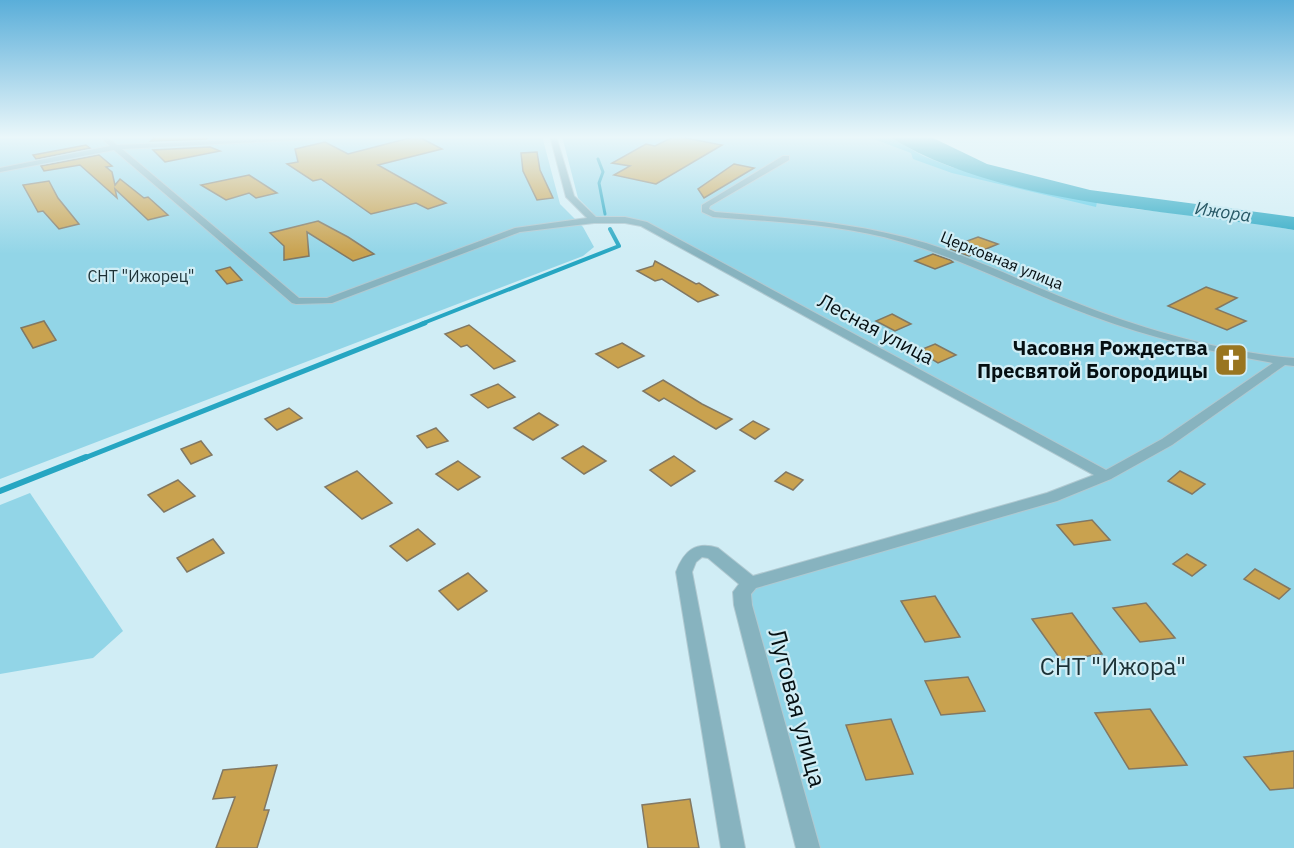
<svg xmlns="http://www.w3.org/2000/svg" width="1294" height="848" font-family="'IBM Plex Sans',sans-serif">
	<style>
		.green { fill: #92d5e7 }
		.forest { fill: #54c9e6 }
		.water { fill: #26a6c2 }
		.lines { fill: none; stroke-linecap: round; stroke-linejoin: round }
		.stream-far3 { stroke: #26a6c2; stroke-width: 3 }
		.stream-far2 { stroke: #26a6c2; stroke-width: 4 }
		.stream-far1 { stroke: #26a6c2; stroke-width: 5 }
		.stream { stroke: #26a6c2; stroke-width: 6 }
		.building { fill: #c9a24f; stroke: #827863; stroke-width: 1.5 }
		.minor-casing { stroke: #b0c9d1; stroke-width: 2 }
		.minor { fill: #87b3bf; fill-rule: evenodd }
		.labels { text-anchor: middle; stroke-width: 4.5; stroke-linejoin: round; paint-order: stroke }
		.far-street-label { font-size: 16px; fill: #050f12; stroke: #d0edf5 }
		.far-park-label { font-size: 16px; fill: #1c3136; stroke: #d0edf5 }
		.far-water-label { font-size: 18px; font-style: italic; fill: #265764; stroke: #d0edf5 }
		.street-label { font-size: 20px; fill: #050f12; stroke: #d0edf5 }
		.poi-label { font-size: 20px; font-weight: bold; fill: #050f12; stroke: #d0edf5; text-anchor: end }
		.near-park-label { font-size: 24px; fill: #1c3136; stroke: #d0edf5 }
		.near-street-label { font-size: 24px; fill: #050f12; stroke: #d0edf5 }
	</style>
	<rect width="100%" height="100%" fill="#d0edf5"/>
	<g class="green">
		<polygon points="0,136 542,136 560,204 583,227 594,247 583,256 0,479"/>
		<polygon points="562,136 888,136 951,167 1050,193 1135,209 1239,220 1294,230 1294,848 808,848 743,605 750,583 1105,476 644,224 594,220 592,212 578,198"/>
		<polygon points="30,493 123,631 93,658 0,674 0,505"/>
	</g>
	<polygon class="forest" points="866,136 888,136 923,156 951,167 1050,193 1097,202 1096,207 952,173 913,159 911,153"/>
	<path class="water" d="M888 136H929L987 164 1090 190 1294 217V230C1165 208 1001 206 888 136Z"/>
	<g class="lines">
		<polyline class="stream-far3" points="598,159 603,172 599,183 605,214"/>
		<polyline class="stream-far2" points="421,324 619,246 610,229"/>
		<polyline class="stream-far1" points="82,459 425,323"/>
		<polyline class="stream" points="0,491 86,457"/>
	</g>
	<g class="building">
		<polygon points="156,136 210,136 206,139 151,141"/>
		<polygon points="417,136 442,149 378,165 446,203 428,209 416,203 371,214 321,179 313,181 287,164 298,162 295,149 325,142 348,154"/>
		<polygon points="675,136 722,145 656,184 614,175 630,166 612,163 646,144 655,146"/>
		<polygon points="86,145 90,148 36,159 33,155"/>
		<polygon points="210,147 220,151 165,162 153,150"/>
		<polygon points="537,152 540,170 553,198 537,200 523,171 521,153"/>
		<polygon points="99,155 112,166 106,167 112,172 115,185 120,179 144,198 148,197 168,215 148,220 115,189 117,198 80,165 44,171 41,166"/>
		<polygon points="734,164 754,168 704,198 698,189"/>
		<polygon points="249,175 277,193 256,198 249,193 226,200 201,185"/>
		<polygon points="49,181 58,198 79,224 59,229 43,211 38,212 23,185"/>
		<polygon points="318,221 348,237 374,254 353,261 307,232 309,256 284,260 284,246 270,233"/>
		<polygon points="978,237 998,244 969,256 948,248"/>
		<polygon points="933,254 950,260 953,262 935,269 915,261"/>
		<polygon points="655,261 696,284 699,283 718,295 698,302 662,279 655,281 637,271 653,266"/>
		<polygon points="230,267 242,280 227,284 216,271"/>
		<polygon points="1206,287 1237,298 1216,309 1246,321 1227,330 1168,306"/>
		<polygon points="892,314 911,324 895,331 876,321"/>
		<polygon points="44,321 56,340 33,348 21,328"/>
		<polygon points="469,325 515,361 494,369 467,345 461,347 445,334"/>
		<polygon points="622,343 644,356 618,368 596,354"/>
		<polygon points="935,344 956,355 938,363 918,351"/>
		<polygon points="663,380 702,404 732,419 716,429 664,398 659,401 643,391"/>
		<polygon points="498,384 515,397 488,408 471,395"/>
		<polygon points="289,408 302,418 277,430 265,419"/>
		<polygon points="539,413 558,425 533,440 514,428"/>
		<polygon points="753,421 769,429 755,439 740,430"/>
		<polygon points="436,428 448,441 427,448 417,436"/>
		<polygon points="201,441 212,455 191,464 181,449"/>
		<polygon points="583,446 606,461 584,474 562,458"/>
		<polygon points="674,456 695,471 671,486 650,470"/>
		<polygon points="458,461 480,477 458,490 436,474"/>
		<polygon points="357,471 392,503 362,519 325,487"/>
		<polygon points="1180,471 1205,484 1192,494 1168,481"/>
		<polygon points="786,472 803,480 793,490 775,481"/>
		<polygon points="178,480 195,496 164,512 148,495"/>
		<polygon points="1092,520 1110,540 1074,545 1057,525"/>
		<polygon points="418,529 435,544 407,561 390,546"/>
		<polygon points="213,539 224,553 187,572 177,558"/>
		<polygon points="1187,554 1206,565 1192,576 1173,564"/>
		<polygon points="1255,569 1290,589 1279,599 1244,579"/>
		<polygon points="468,573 487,591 458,610 439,591"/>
		<polygon points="935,596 960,637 925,642 901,601"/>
		<polygon points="1146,603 1175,638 1140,642 1113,608"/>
		<polygon points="1072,613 1102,654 1061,660 1032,619"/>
		<polygon points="968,677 985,711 941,715 925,681"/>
		<polygon points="1150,709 1187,765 1129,769 1095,713"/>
		<polygon points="891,719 913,774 866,780 846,725"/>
		<polygon points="1294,751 1294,788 1270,790 1244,757"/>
		<polygon points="277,765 264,810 269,810 257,848 216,848 235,797 213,799 223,770"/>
		<polygon points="690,799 699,848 648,848 642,805"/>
	</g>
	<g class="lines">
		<g class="minor-casing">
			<path id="minor" d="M99 136H106L117 145 332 136 329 138 122 149 299 298H327L515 228 587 218 566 197 550 136H556L574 196 596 217H625L647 222 1106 470 1162 439 1273 363C1212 352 1150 338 1092 316 1028 293 968 261 902 242 841 224 776 222 713 217L702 212V205L783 156H789V160L710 206 709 209 715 212C786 218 857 222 926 243 977 259 1025 283 1074 302 1142 329 1221 352 1294 358V366L1285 365 1172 445 1111 479 1057 501 756 588 751 594 752 605 820 848H796L734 605 733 592 739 584 708 558 702 557 696 562 692 572 745 848H721L676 572C684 551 695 541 718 548L753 576 1047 493 1094 475 641 226 625 223H594L520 232 332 303 296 304 292 303 114 150 0 172V168L110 146Z"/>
		</g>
		<use href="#minor" class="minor"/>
	</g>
	<linearGradient id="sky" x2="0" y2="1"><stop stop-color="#5aaed9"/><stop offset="0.54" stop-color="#eaf7fa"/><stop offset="1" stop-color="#eaf7fa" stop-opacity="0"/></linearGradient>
	<rect width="1294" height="254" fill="url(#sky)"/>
	<defs>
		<g id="church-square" transform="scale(1.725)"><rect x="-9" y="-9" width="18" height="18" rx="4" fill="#997520" stroke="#d0edf5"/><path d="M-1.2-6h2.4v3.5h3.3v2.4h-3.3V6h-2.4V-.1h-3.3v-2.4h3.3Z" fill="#fff"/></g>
	</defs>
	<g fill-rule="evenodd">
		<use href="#church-square" x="1231" y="360"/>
	</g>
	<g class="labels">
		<g class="far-street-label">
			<text transform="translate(1002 260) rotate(22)" y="6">Церковная улица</text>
		</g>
		<g class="far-park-label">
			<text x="141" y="282">СНТ "Ижорец"</text>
		</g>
		<g class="far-water-label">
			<text transform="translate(1223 212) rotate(8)" y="6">Ижора</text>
		</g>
		<g class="street-label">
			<text transform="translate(876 329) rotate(28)" y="7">Лесная улица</text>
		</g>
		<g class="poi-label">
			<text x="1208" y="355">Часовня Рождества<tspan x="1208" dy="23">Пресвятой Богородицы</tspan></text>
		</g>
		<g class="near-park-label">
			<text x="1113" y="675">СНТ "Ижора"</text>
		</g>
		<g class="near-street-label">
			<text transform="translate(797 708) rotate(75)" y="8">Луговая улица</text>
		</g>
	</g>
</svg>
